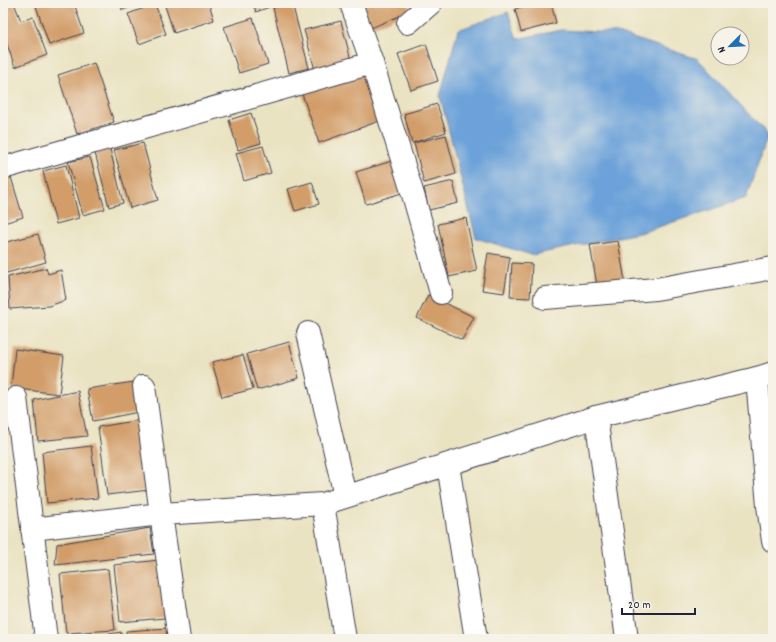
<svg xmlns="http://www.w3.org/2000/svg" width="776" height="642" font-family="Dekko,sans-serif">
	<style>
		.water { fill: #6ca2d9; stroke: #47628a }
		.building { fill: #d29d69 }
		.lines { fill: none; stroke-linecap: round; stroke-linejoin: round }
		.minor-casing { stroke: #403f4f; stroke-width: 24 }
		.minor { stroke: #fff; stroke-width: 22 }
	</style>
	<rect width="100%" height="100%" fill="#f7f3e8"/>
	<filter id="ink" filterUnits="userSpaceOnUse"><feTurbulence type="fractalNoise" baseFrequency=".025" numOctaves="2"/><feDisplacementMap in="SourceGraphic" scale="8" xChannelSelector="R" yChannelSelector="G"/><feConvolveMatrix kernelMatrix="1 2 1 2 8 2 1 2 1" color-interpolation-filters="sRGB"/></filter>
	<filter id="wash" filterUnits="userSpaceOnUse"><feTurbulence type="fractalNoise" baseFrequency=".012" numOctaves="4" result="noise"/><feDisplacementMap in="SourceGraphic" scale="16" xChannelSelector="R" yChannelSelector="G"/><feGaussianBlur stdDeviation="0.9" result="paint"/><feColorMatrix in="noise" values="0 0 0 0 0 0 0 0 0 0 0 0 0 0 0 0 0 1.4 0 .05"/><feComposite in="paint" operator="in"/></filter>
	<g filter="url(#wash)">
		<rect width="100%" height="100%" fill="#eae3c2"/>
		<polygon class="water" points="508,12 517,39 561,30 617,33 698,59 768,135 746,198 643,232 532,255 476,238 440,96 458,30"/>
		<g id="blocks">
			<g class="building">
				<polygon points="12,3 14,3 21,21 33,17 47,55 15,67 3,33 3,7"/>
				<polygon points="35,3 74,3 84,33 49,45"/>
				<polygon points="120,3 141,3 122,10"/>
				<polygon points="164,3 209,3 214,20 174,33"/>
				<polygon points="253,3 280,3 256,12"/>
				<polygon points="288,3 292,3 309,68 289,73 273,8"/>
				<polygon points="365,3 408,3 411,11 371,28 361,5"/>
				<polygon points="535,3 551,3 556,23 521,32 515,9"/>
				<polygon points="155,4 166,34 139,44 128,14"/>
				<polygon points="253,18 268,64 239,73 224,27"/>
				<polygon points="341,21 351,61 315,70 304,30"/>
				<polygon points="426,44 438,81 411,90 398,54"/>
				<polygon points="94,63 114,122 77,134 58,75"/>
				<polygon points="365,71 382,120 319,143 302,94"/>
				<polygon points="437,104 446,132 412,143 404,114"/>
				<polygon points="251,113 261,143 238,150 229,120"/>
				<polygon points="446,135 456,174 424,183 414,143"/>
				<polygon points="143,143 158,200 130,208 114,150"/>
				<polygon points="263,146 271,173 244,181 236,153"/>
				<polygon points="110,149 123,203 109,207 95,153"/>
				<polygon points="90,157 105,209 83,215 68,162"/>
				<polygon points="395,160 405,192 366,204 356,172"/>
				<polygon points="66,165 79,218 56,224 43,171"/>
				<polygon points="11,177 23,217 4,223 3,219 3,179"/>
				<polygon points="453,181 458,203 429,210 424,188"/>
				<polygon points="312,182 319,204 295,211 288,189"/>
				<polygon points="466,218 477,271 449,277 438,224"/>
				<polygon points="38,234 46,262 3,274 3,243"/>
				<polygon points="618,241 625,281 597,285 590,245"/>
				<polygon points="488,253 510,257 504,293 482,290"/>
				<polygon points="512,263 532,264 530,298 510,297"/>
				<polygon points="46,268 48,274 61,270 66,300 49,306 10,309 8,277"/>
				<polygon points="428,295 474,317 462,340 417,318"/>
				<polygon points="289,342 299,378 257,390 247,354"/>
				<polygon points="15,349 64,356 59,394 11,388"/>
				<polygon points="243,355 253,389 222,397 212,362"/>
				<polygon points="134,382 139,412 93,421 87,389"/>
				<polygon points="78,391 87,436 38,441 34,400"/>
				<polygon points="140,420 149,490 107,495 98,427"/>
				<polygon points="91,446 98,498 47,503 42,452"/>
				<polygon points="150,528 154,554 55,565 57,544"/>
				<polygon points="159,560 165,618 120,622 114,565"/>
				<polygon points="108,569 115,630 66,633 60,574"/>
				<polygon points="168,628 169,639 126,639 126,631"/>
				<polygon points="121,632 121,639 85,639 85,638"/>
			</g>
		</g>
	</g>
	<g filter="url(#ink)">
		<use href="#blocks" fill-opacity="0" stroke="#403f4f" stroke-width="1"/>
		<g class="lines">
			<g class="minor-casing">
				<g id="minor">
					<polyline points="408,23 431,3"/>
					<polyline points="372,63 414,198 441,293"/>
					<polyline points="3,168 372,63 351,3"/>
					<polyline points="545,298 656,289 773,268"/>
					<polyline points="308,333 345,496"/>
					<polyline points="757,378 768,506 773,541"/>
					<polyline points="16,398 46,639"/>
					<polyline points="596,417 627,639"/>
					<polyline points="448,465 476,639"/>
					<polyline points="323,504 345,639"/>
					<polyline points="32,529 161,514 144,386"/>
					<polyline points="179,639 161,514 323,504 596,417 757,378 773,373"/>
				</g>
			</g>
			<use href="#minor" class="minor"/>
		</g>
	</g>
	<rect width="776" height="642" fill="none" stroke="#f7f3e8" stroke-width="16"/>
	<g transform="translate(730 46) rotate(246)"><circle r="19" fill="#f7f3e8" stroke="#a29fa3"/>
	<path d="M0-3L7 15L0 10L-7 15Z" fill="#1f6fb2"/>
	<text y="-6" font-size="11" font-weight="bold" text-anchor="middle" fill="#22223b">N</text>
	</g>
	<path d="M622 608v6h73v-6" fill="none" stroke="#22223b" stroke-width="2"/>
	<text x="628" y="608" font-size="12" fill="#22223b" stroke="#f7f3e8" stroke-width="3" paint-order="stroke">20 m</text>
</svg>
